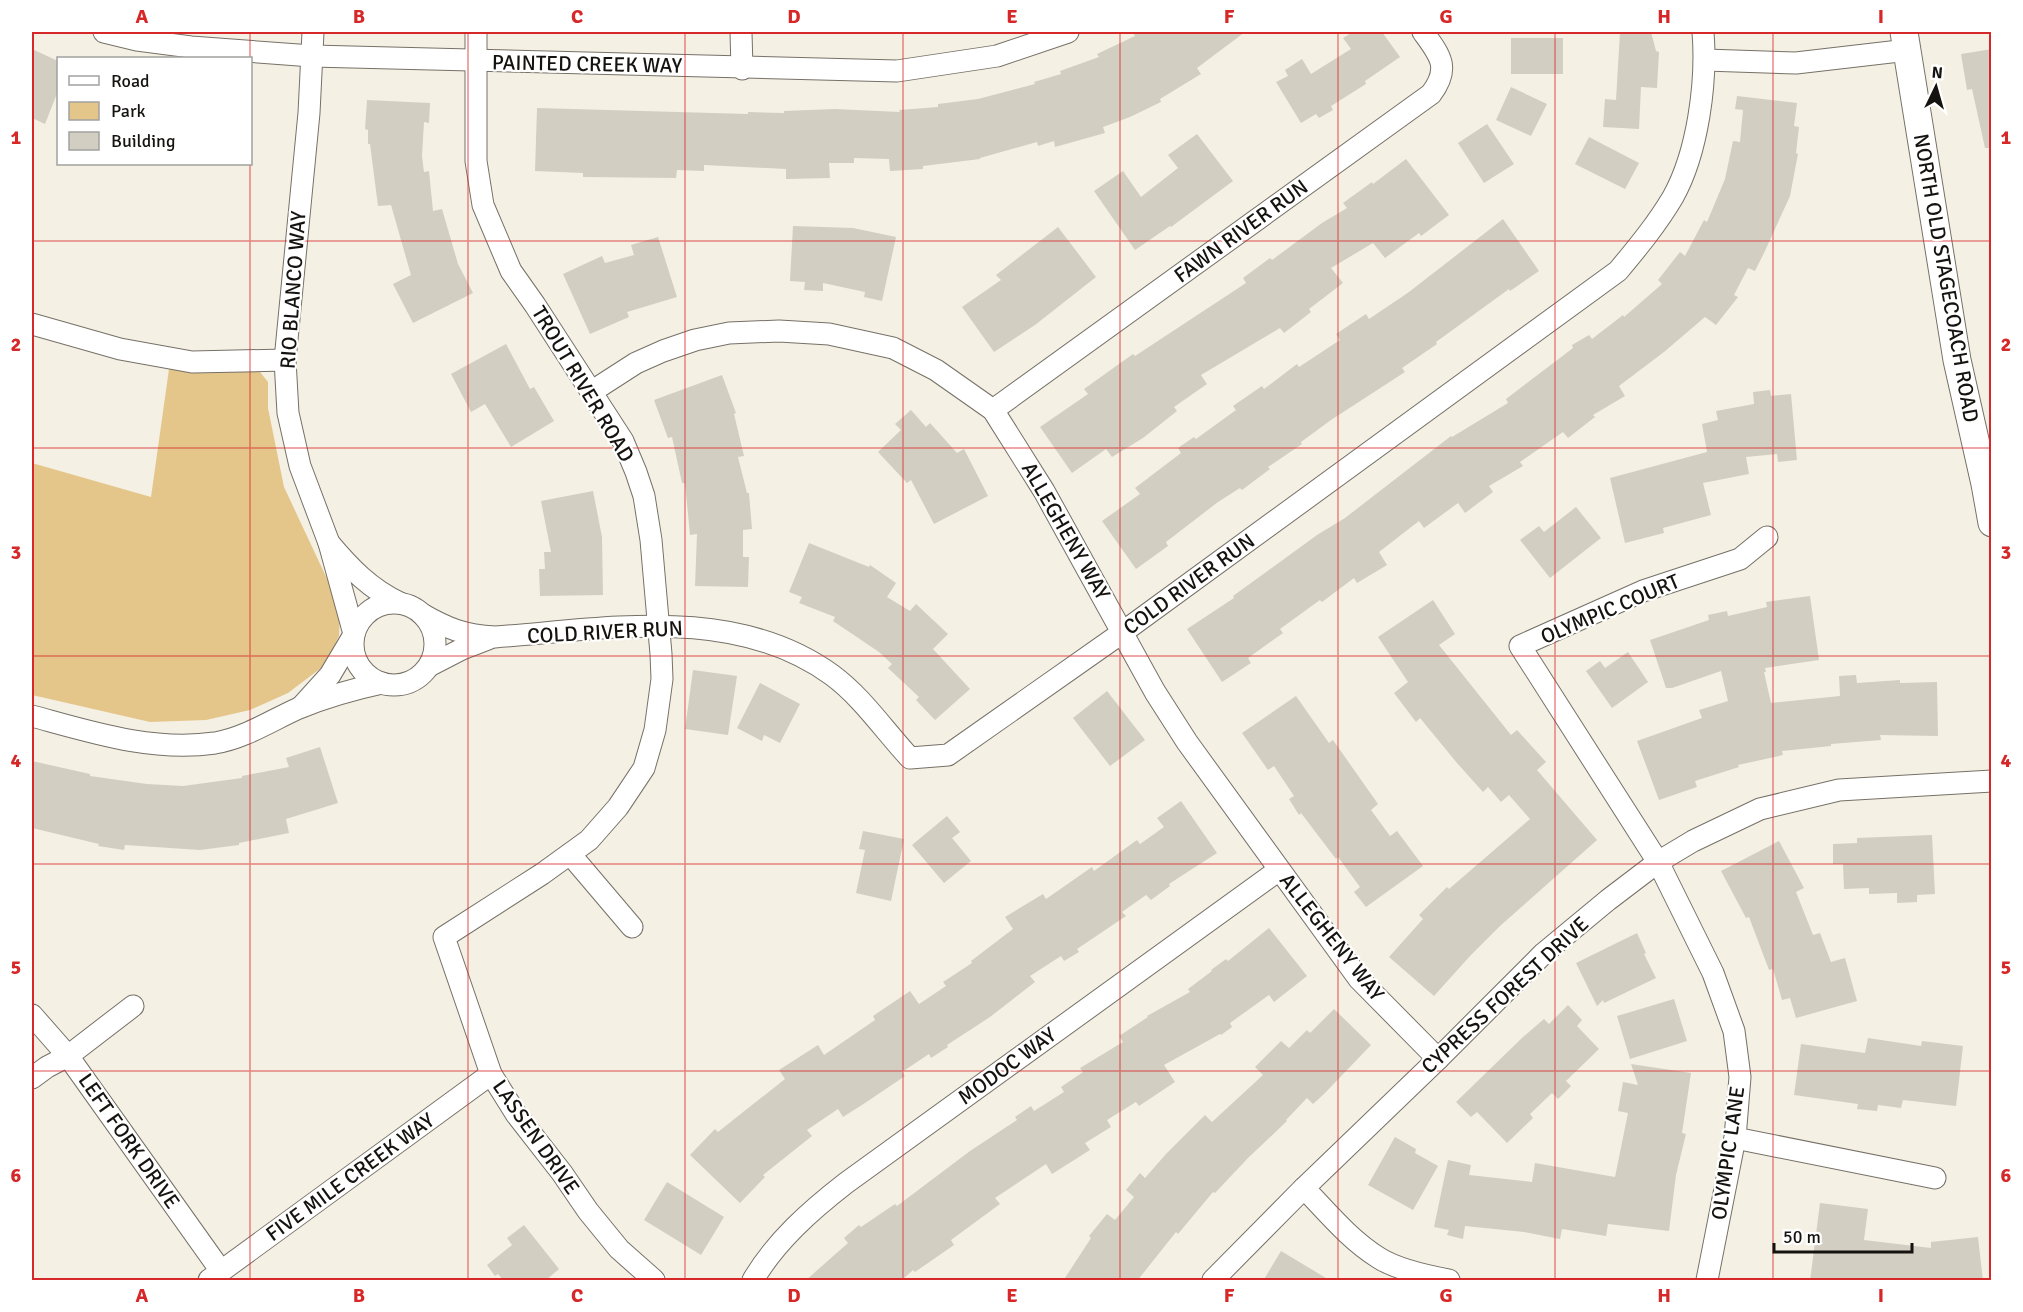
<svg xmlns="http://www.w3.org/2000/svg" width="2023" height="1312" font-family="Signika,sans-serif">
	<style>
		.green { fill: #e4c68a }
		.building { fill: #d3cec2 }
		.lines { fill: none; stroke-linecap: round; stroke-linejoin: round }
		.minor-casing { stroke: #767167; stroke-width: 23 }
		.tertiary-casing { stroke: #767167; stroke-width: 29 }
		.minor { stroke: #fff; stroke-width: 21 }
		.tertiary { stroke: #fff; stroke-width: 27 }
		.grid { fill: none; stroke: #d62828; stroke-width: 1.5; stroke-opacity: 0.55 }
		.labels { text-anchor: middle; stroke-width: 4.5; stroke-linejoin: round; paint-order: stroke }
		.street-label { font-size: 21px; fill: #15130f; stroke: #fff }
		.neatline { fill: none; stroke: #d62828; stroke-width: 2 }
		.grid-label { font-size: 20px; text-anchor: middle; font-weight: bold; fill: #d62828 }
	</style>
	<rect width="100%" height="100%" fill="#f5f0e4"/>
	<polygon class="green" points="169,369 260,372 268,382 268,408 284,487 329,583 340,614 339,636 325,665 288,693 250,710 206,720 150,722 32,695 32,463 151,497"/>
	<g class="building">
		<polygon points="1133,32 1245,32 1197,68 1201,74 1160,99 1161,102 1130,117 1103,127 1105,133 1055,147 1054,141 1038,146 1037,142 980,158 980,159 923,166 923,169 890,171 889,159 854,158 854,163 829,163 830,178 786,179 786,169 704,165 704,171 677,170 676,178 583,177 583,173 535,171 537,108 748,114 748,112 784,113 784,111 835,109 900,112 899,110 938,107 938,104 978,99 1035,84 1034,82 1061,74 1060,71 1099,57 1097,54 1135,36"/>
		<polygon points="1353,32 1382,32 1400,57 1365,81 1366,84 1331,106 1333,110 1319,118 1316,114 1301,123 1276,82 1288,76 1285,70 1302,59 1311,74 1351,49 1343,38"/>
		<polygon points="1620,32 1651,32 1656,51 1659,52 1657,88 1641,87 1639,129 1603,127 1605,99 1616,100"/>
		<rect x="1511" y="38" width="52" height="36"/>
		<polygon points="32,49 58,61 58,91 45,124 32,118"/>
		<polygon points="1992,49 1992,148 1985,148 1972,89 1967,90 1961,54"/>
		<polygon points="1511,87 1547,104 1531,136 1496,120"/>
		<polygon points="1737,96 1797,103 1794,126 1799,127 1796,153 1798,154 1790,196 1764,253 1755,271 1748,268 1734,295 1738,297 1716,325 1705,317 1664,352 1619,386 1625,396 1593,415 1595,417 1568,438 1563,432 1520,462 1523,466 1489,486 1493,492 1465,513 1458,503 1424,528 1419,521 1379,552 1387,565 1357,583 1354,578 1322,602 1320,600 1280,629 1283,633 1248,658 1251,663 1222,682 1187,629 1234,598 1233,596 1317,535 1345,518 1451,436 1452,437 1508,403 1506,399 1573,348 1572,345 1589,335 1592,339 1623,315 1624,317 1662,284 1658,280 1680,252 1685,256 1704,220 1707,222 1725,179 1733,141 1740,142 1743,110 1735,109"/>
		<polygon points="367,100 430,103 429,123 424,122 422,156 424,172 429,171 433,211 442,209 458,264 473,293 413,323 393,284 411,275 391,205 378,206 370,144 368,144 368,130 365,129"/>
		<polygon points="1487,124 1514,164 1484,183 1458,143"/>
		<polygon points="1197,134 1233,181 1171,227 1170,226 1135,250 1094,191 1123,171 1141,197 1178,168 1168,155"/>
		<polygon points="1589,137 1639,163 1625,189 1575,164"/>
		<polygon points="1406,159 1449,215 1421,236 1419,233 1385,258 1373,243 1331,268 1343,283 1309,309 1311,312 1284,333 1280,328 1201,375 1207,384 1174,407 1177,411 1143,438 1112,457 1106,449 1072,473 1040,427 1088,394 1084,389 1133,354 1135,356 1246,283 1243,278 1270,258 1272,260 1322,223 1347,208 1343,203 1372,182 1373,184"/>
		<polygon points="1503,219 1539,271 1510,291 1509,289 1436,342 1437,344 1402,368 1405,372 1331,420 1301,442 1302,444 1268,467 1270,469 1242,490 1240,488 1218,502 1166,542 1168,546 1136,569 1102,521 1140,494 1135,488 1181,453 1178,448 1194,437 1196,439 1236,410 1233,406 1262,386 1264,389 1297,364 1299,367 1340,340 1336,334 1366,314 1369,319 1409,292"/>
		<polygon points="793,226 853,228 896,237 882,301 864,297 865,292 823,283 823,291 804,290 805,282 790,281"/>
		<polygon points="1058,227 1096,277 1035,325 994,352 962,307 1001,280 996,275"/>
		<polygon points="658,237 677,297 627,312 629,317 590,334 563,274 602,256 605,263 634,255 631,245"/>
		<polygon points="506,344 530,389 534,387 554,421 511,447 485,404 471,412 451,374"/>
		<polygon points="722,375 736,413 734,414 744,456 738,457 747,493 749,493 752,529 743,530 743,557 749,557 748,587 695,586 697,534 690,535 685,483 682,483 672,437 668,438 654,400"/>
		<polygon points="1770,390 1771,396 1791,394 1797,460 1778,462 1777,454 1746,457 1749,474 1703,483 1711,515 1663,528 1664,533 1625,543 1610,478 1707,452 1702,424 1718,420 1716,411 1754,404 1753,392"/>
		<polygon points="911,410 926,427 930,423 957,453 964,449 988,496 934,524 911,480 907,483 878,452 901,430 895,424"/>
		<polygon points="593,491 602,537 603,595 540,596 539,569 545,569 544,552 551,552 541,501"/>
		<polygon points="1576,507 1601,538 1550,578 1520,540 1539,526 1544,532"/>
		<polygon points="809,543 869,567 870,565 896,583 887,597 910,611 916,604 948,634 933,649 970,689 935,720 916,700 919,697 888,668 892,664 879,652 833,621 835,617 799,603 802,597 789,592"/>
		<polygon points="1810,596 1819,660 1765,668 1766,672 1764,672 1771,703 1840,696 1839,676 1856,675 1857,683 1900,680 1900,683 1937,682 1938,736 1880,735 1881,740 1831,744 1831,746 1782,751 1783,755 1738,765 1739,767 1695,781 1697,787 1659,800 1637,741 1702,718 1699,710 1728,701 1721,671 1672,688 1666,688 1650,640 1709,620 1708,615 1727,611 1728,616 1767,607 1766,602"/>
		<polygon points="1433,600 1455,634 1439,645 1511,735 1517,730 1546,762 1537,770 1597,840 1500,926 1470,956 1434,996 1389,957 1423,919 1419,915 1447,887 1449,889 1530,819 1509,795 1501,802 1488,787 1483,792 1457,763 1420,718 1416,722 1394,693 1408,682 1378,637"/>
		<polygon points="1628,652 1648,682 1612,708 1586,671 1600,661 1605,668"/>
		<polygon points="693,670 737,676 728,735 685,729"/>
		<polygon points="760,683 800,704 780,743 764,735 762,741 737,728"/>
		<polygon points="1107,691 1145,740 1110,766 1073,718"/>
		<polygon points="1296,696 1329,743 1333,740 1378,804 1371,810 1390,836 1397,831 1423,866 1366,907 1354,892 1360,887 1338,857 1336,859 1301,813 1299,815 1289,799 1294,796 1274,766 1268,770 1242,733"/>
		<polygon points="320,747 338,803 286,819 289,833 239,843 239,845 200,850 125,845 124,850 98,846 99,844 32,828 32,761 90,774 90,776 147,784 183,786 242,778 242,776 289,767 286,758"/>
		<polygon points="1181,801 1217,853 1169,884 1170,886 1151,900 1146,895 1122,912 1126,916 1077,949 1079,952 1064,961 1061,956 1030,976 1035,982 990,1017 947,1045 948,1047 931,1058 929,1054 902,1072 905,1076 865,1103 843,1117 838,1109 807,1130 812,1136 763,1175 765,1177 740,1203 690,1155 715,1129 718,1132 785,1079 779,1070 818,1045 824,1055 875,1020 873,1016 910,991 919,1004 946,986 943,982 972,963 971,961 1013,929 1005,917 1043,894 1046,899 1092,867 1094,871 1137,840 1140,844 1164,827 1157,818"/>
		<polygon points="947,816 960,832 952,838 971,861 944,883 912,845"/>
		<polygon points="863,831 904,839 891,901 856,893 865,850 859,849"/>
		<polygon points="1932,835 1935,894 1917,895 1917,902 1897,903 1897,893 1869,894 1869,888 1844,889 1843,864 1833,864 1833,844 1857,843 1857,838"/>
		<polygon points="1779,841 1804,888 1796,892 1813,935 1820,933 1831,962 1845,958 1857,1001 1796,1018 1790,998 1782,1000 1773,969 1769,970 1749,917 1746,918 1721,871"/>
		<polygon points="1269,928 1307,976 1274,1002 1269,995 1230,1023 1232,1027 1221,1035 1220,1034 1164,1065 1175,1082 1139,1106 1136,1102 1107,1120 1111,1127 1085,1143 1090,1150 1052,1174 1046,1164 995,1198 1000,1204 951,1240 954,1245 915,1272 913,1270 901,1281 805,1281 848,1243 844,1238 859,1225 861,1227 895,1204 897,1206 970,1151 1017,1120 1015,1117 1031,1106 1034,1111 1064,1092 1061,1087 1083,1072 1080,1068 1123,1042 1119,1036 1148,1017 1147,1016 1190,992 1188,989 1212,971 1211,970 1226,959 1228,961"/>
		<polygon points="1637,933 1646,953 1644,954 1656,978 1604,1003 1603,1000 1597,1006 1576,963"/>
		<polygon points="1674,999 1687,1041 1630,1059 1617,1016"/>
		<polygon points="1568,1005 1582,1020 1577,1026 1599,1049 1566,1081 1571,1086 1558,1099 1552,1093 1530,1114 1533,1118 1507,1143 1477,1112 1471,1117 1456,1102 1523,1037 1544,1019 1549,1024"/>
		<polygon points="1334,1009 1371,1045 1324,1094 1313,1104 1307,1098 1286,1120 1287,1121 1248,1158 1215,1193 1213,1192 1178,1234 1176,1232 1137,1281 1063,1281 1091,1238 1089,1236 1107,1214 1115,1220 1134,1197 1126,1190 1140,1173 1145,1178 1166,1154 1205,1115 1212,1122 1263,1075 1255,1067 1281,1041 1289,1048 1307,1030 1310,1033"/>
		<polygon points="1868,1038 1921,1046 1922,1041 1963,1046 1956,1106 1903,1100 1901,1108 1878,1105 1877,1111 1857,1109 1858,1104 1794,1095 1801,1044 1865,1053"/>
		<polygon points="1631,1064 1691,1073 1682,1133 1686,1134 1676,1175 1669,1231 1608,1224 1606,1236 1562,1229 1560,1239 1524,1232 1465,1226 1463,1239 1447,1235 1449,1230 1434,1227 1448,1160 1471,1165 1469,1175 1532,1182 1535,1163 1615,1177 1628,1113 1618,1111 1623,1082 1638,1085"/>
		<polygon points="1395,1137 1416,1149 1415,1153 1438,1166 1413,1210 1368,1185"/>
		<polygon points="667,1182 724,1217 701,1255 644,1220"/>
		<polygon points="1820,1203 1868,1209 1864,1240 1931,1248 1931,1242 1978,1237 1983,1281 1810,1281"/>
		<polygon points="524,1225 559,1269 545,1281 504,1281 498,1274 495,1276 487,1265 512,1245 507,1238"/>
		<polygon points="1281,1251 1331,1281 1263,1281"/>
	</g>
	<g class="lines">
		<g class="minor-casing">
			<g id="minor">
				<polyline points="104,32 137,40 191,47 312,56 897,71 997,56 1068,32"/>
				<polyline points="313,32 309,113 285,360 288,413 300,466 329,543"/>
				<polyline points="476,32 476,161 483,205 511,271 535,305 623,441 636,472 644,496 651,540 661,654 662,679 655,730 644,768 618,807 589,840 542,874 444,937 491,1074 516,1114 562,1173 588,1211 619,1249 654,1280"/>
				<polyline points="741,32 742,69"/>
				<polyline points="1705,60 1796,63 1908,50"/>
				<polyline points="32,324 120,349 192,362 285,360"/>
				<polyline points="591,392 636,363 663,351 695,340 729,333 779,331 829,334 893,348 936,370 993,410 1044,491 1155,692 1187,742 1359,979 1438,1059"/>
				<path d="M993 410 1431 94C1451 68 1440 55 1423 32"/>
				<circle cx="394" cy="644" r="41"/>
				<path d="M422 614C448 629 464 635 495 637 607 629 734 604 832 675 862 697 884 730 910 758L948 755 1123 632 1618 271C1638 247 1657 224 1673 197 1698 152 1707 82 1703 32"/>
				<path d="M354 634 329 543C350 568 370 589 400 603"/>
				<polyline points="429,666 462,649 488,639"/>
				<polyline points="301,707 330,675 352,638"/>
				<path d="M32 716C91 732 152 752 215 743 245 738 272 720 299 708 326 697 354 689 382 683"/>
				<polyline points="570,854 632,927"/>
				<polyline points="32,1015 68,1056 221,1271"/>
				<polyline points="32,1078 47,1067 68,1056 133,1006"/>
				<polyline points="1735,1138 1935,1178"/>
				<path d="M1304 1188C1327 1212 1350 1240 1379 1258 1398 1270 1427 1276 1449 1280"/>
				<polyline points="209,1280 491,1074"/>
				<path d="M753 1280C776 1241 810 1211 846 1183L1279 870"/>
				<polyline points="1213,1280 1304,1188 1438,1059 1544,953 1608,900 1658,862 1693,841 1760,809 1839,790 1992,781"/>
				<polyline points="1707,1280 1735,1138 1740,1077 1734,1031 1713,973 1658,862 1520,646 1643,591 1740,559 1767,537"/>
			</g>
		</g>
		<g class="tertiary-casing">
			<polyline id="tertiary" points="1904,32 1957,360 1985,484 1992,523"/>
		</g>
		<use href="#minor" class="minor"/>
		<use href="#tertiary" class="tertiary"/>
	</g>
	<path class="grid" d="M250 32V58M468 32V1280M685 32V1280M903 32V1280M1120 32V1280M1338 32V1280M1555 32V1280M1773 32V1280M250 164V1280M32 241H1992M32 448H1992M32 656H1992M32 864H1992M32 1071H1992"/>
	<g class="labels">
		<g class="street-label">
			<text transform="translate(587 64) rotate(1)" y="7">PAINTED CREEK WAY</text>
			<text transform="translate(1241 231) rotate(-36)" y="7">FAWN RIVER RUN</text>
			<text transform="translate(1946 278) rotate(80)" y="7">NORTH OLD STAGECOACH ROAD</text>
			<text transform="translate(293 290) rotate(-86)" y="7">RIO BLANCO WAY</text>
			<text transform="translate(583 384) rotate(59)" y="7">TROUT RIVER ROAD</text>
			<text transform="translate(1066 531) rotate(60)" y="7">ALLEGHENY WAY</text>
			<text transform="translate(1189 584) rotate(-36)" y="7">COLD RIVER RUN</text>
			<text transform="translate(1610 609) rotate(-23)" y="7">OLYMPIC COURT</text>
			<text transform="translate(605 632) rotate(-3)" y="7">COLD RIVER RUN</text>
			<text transform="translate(1332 937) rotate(52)" y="7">ALLEGHENY WAY</text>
			<text transform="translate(1505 995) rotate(-43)" y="7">CYPRESS FOREST DRIVE</text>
			<text transform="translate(1007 1066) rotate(-36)" y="7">MODOC WAY</text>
			<text transform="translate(536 1137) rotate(55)" y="7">LASSEN DRIVE</text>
			<text transform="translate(129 1141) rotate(55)" y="7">LEFT FORK DRIVE</text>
			<text transform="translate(1728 1153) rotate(-82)" y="7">OLYMPIC LANE</text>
			<text transform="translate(350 1177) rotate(-36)" y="7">FIVE MILE CREEK WAY</text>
		</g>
	</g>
	<rect width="2023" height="1312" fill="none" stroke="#ffffff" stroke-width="66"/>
	<rect x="57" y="57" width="195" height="108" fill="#ffffff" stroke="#a1a19f" stroke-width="1.5"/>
	<rect x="69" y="76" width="30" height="9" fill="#ffffff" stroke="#a1a19f" stroke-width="1.5"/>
	<text x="111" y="87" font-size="18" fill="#15130f">Road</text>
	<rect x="69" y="102" width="30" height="18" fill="#e4c68a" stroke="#a1a19f" stroke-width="1.5"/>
	<text x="111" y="117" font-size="18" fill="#15130f">Park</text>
	<rect x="69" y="132" width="30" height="18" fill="#d3cec2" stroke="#a1a19f" stroke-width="1.5"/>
	<text x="111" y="147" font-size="18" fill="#15130f">Building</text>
	<g transform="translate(1936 87) rotate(5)" stroke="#ffffff" stroke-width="4.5" paint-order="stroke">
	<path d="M0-4.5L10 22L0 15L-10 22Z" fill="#15130f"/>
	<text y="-9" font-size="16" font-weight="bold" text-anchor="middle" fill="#15130f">N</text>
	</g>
	<path d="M1774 1243v9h138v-9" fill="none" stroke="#15130f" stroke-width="3"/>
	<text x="1783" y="1243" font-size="18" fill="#15130f" stroke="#ffffff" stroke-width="4.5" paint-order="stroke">50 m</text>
	<rect x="33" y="33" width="1957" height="1246" class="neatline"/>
	<g class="grid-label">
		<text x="142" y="23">A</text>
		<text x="359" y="23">B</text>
		<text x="577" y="23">C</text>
		<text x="794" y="23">D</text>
		<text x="1012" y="23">E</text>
		<text x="1229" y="23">F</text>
		<text x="1446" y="23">G</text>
		<text x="1664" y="23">H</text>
		<text x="1881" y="23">I</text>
		<text x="16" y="144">1</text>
		<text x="2006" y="144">1</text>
		<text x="16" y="351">2</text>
		<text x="2006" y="351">2</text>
		<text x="16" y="559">3</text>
		<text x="2006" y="559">3</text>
		<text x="16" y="767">4</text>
		<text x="2006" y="767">4</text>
		<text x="16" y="974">5</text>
		<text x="2006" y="974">5</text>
		<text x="16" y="1182">6</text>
		<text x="2006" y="1182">6</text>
		<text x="142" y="1302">A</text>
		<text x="359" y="1302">B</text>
		<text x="577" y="1302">C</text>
		<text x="794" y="1302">D</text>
		<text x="1012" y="1302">E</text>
		<text x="1229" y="1302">F</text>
		<text x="1446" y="1302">G</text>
		<text x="1664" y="1302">H</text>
		<text x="1881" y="1302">I</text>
	</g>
</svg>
